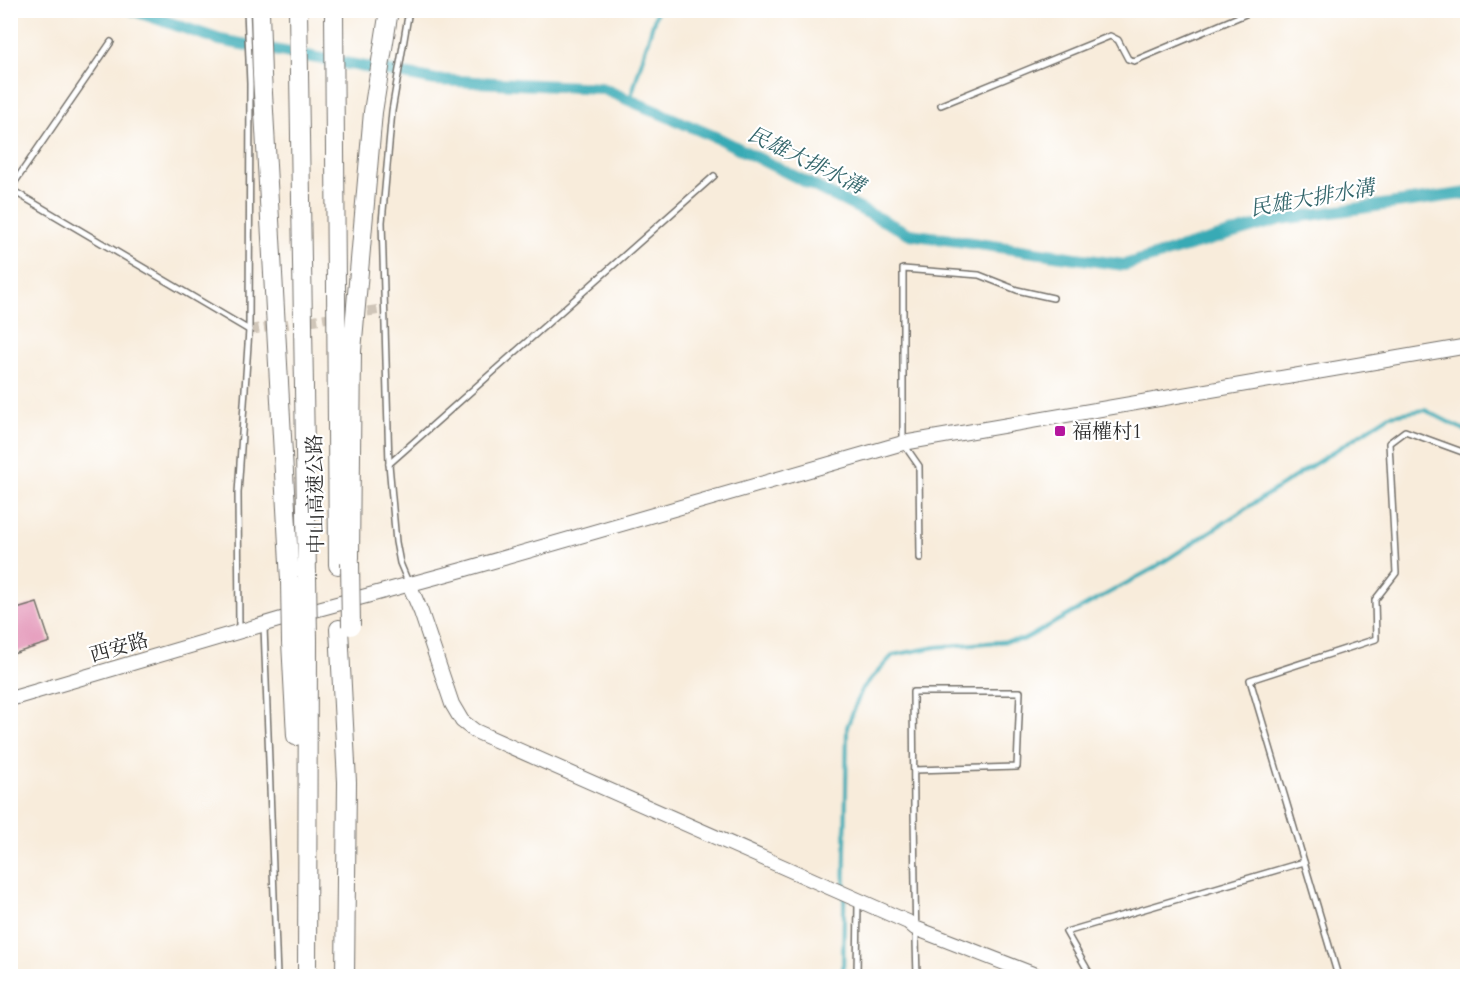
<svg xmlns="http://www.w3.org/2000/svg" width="1478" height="987" font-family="Cardo,'Noto Serif TC',serif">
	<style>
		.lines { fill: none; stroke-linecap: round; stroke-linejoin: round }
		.stream { stroke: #39aab5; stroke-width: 4 }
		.canal { stroke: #39aab5; stroke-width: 12 }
		.building { fill: #e59bbc }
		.street-tunnel { stroke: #cfc5b8; stroke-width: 10; stroke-dasharray: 10 5; stroke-linecap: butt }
		.lane-casing { stroke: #736f69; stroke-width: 8 }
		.secondary-casing { stroke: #736f69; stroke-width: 16 }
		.highway-casing { stroke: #736f69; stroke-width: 20 }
		.lane { stroke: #fff; stroke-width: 5 }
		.secondary { stroke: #fff; stroke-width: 14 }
		.highway { stroke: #fff; stroke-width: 18 }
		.highway-bridge-casing { stroke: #736f69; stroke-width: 20; stroke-linecap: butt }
		.highway-bridge { stroke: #fff; stroke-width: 18 }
		.poi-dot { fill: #b5179e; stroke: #fff; stroke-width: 2 }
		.labels { text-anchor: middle; stroke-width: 4.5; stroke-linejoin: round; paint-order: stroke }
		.poi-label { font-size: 20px; fill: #2b2b2b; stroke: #fff; text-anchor: start }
		.street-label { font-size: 20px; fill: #2b2b2b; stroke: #fff }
		.water-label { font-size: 21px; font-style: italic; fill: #316469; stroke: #fff }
	</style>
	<rect width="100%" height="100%" fill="#fff"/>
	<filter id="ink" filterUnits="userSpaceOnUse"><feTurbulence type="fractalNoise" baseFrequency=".0167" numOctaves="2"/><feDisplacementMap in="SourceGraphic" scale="12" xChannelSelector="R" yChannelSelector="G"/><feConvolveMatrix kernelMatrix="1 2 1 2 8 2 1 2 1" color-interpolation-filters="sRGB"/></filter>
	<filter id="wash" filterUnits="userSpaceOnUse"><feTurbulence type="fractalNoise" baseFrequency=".008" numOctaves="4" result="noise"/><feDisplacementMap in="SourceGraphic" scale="24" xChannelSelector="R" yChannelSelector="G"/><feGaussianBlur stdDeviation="1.35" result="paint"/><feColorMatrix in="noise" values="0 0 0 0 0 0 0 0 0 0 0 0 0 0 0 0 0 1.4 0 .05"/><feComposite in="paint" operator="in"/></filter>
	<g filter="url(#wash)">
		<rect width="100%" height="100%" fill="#f8ecdb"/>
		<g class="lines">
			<g class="stream">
				<polyline points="630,100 657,10"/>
				<polyline points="843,976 847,727 862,689 893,655 936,647 1023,640 1154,568 1390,415 1425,410 1468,432"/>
			</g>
			<polyline class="canal" points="132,10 220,40 436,80 601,88 720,139 910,234 1124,265 1281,219 1468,193"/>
		</g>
		<g id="blocks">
			<polygon class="building" points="37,603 50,642 10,655 10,611"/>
		</g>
	</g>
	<g filter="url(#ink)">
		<use href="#blocks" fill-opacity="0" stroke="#736f69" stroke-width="1.5"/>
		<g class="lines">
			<polyline class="street-tunnel" points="249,330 384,309"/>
			<g class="lane-casing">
				<g id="lane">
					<polyline points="941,105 1110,36 1118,40 1128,59 1134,61 1255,10"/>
					<polyline points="10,189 249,330"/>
					<polyline points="10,189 111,42"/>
					<polyline points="389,464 714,176"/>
					<polyline points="920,558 919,466 903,443 903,269 979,275 1017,290 1053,298"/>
					<polyline points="408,582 400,563 396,542 389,464 382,222 392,111 409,10"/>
					<polyline points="264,627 277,976"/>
					<polyline points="239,629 238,493 249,330 250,84 247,10"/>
					<path d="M914 770 1017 767 1020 692H913C914 787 914 882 917 976"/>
					<polyline points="857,976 858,902"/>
					<polyline points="1091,976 1066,932 1304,862"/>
					<polyline points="1338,976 1250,680 1376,639 1375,600 1396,573 1389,443 1405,431 1468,454"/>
				</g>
			</g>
			<g class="secondary-casing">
				<g id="secondary">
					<polyline points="409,584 421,612 452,704 462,721 475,731 908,922 915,928 1038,976"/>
					<polyline points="10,699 285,618 462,570 903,443 1468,346"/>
				</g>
			</g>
			<g class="highway-casing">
				<g id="highway">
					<polyline points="260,10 262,75 290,581"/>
					<polyline points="298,10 307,576"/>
					<polyline points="334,10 338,565"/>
					<polyline points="350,558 352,351 373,112 389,10"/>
					<polyline points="339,629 347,782 345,976"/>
					<polyline points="291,642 296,736"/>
					<polyline points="307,976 308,640"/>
				</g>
			</g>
			<use href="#lane" class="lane"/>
			<use href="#secondary" class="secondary"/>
			<use href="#highway" class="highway"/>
			<g class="highway-bridge-casing">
				<g id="highway-bridge">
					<polyline points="350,562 351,626"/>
					<polyline points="307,576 308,640"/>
					<polyline points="290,581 291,642"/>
				</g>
			</g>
			<use href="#highway-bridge" class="highway-bridge"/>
		</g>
	</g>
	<rect class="poi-dot" x="1054" y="425" width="12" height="12" rx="3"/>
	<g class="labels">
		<g class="poi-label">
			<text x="1072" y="438">福權村1</text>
		</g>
		<g class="street-label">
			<text transform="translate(315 494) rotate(-91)" y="7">中山高速公路</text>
			<text transform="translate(119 647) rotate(-16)" y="7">西安路</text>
		</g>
		<g class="water-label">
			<text transform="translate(806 160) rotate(26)" y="7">民雄大排水溝</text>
			<text transform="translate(1312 198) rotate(-10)" y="7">民雄大排水溝</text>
		</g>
	</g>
	<rect width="1478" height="987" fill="none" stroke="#fff" stroke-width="36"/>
</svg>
